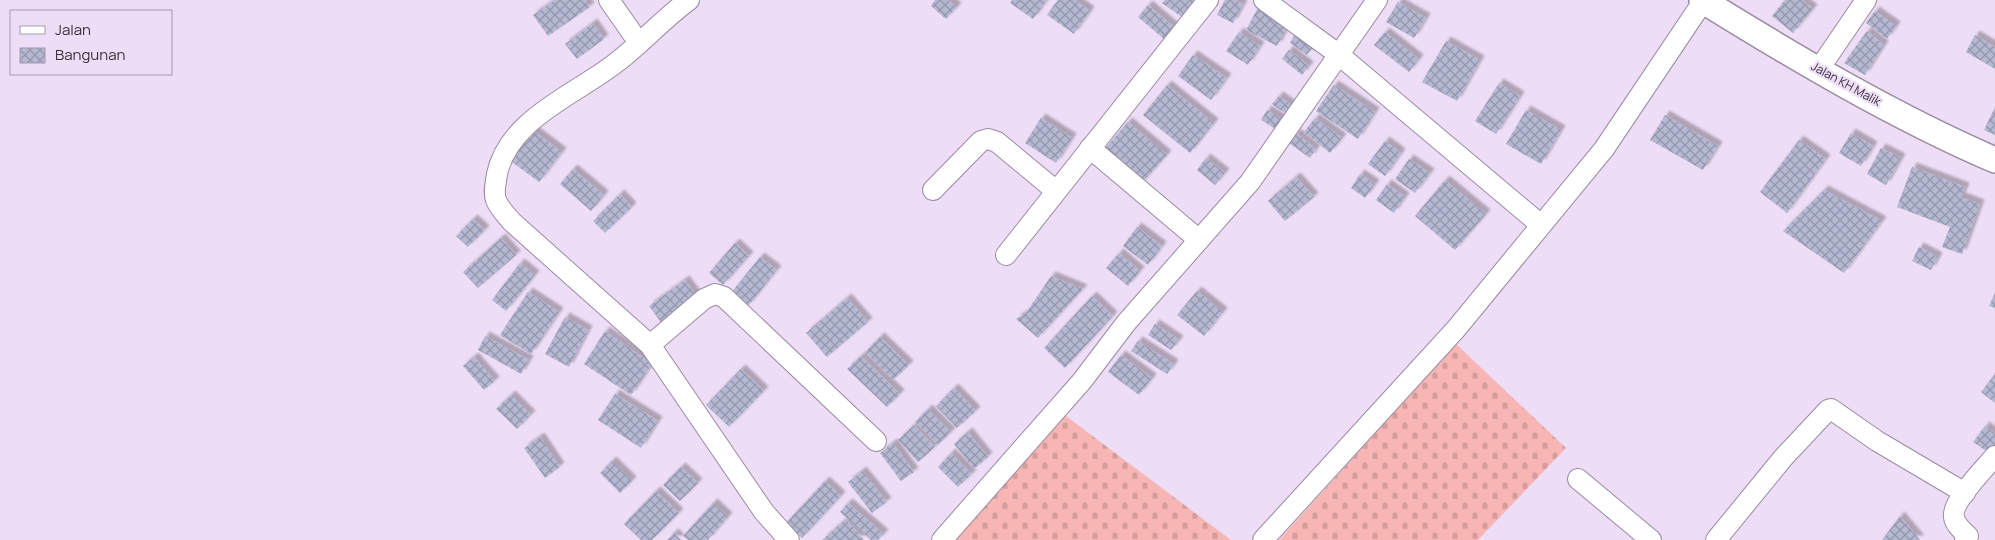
<svg xmlns="http://www.w3.org/2000/svg" width="1995" height="540" font-family="Manrope,sans-serif">
	<style>
		.cemetery { fill: url(#cemetery-stones) }
		.building { fill: url(#building-cross-hatch); filter: url(#shadow) }
		.lines { fill: none; stroke-linecap: round; stroke-linejoin: round }
		.minor-casing { stroke: #9a8ba1; stroke-width: 22 }
		.tertiary-casing { stroke: #9a8ba1; stroke-width: 28 }
		.minor { stroke: #fff; stroke-width: 20 }
		.tertiary { stroke: #fff; stroke-width: 25 }
		.labels { text-anchor: middle; stroke-width: 4.5; stroke-linejoin: round; paint-order: stroke }
		.street-label { font-size: 12px; fill: #38323b; stroke: #edddf6 }
	</style>
	<defs>
		<pattern id="cemetery-stones" width="16" height="16" patternUnits="userSpaceOnUse" patternTransform="scale(1.25)"><rect width="16" height="16" fill="#f7b5b3"/><path d="M2 7V4a2 2 0 0 1 4 0v3zM10 15v-3a2 2 0 0 1 4 0v3z" fill="#d49c9b"/></pattern>
		<pattern id="building-cross-hatch" width="8" height="8" patternUnits="userSpaceOnUse" patternTransform="scale(1.25)"><rect width="8" height="8" fill="#b5b8d2"/><path d="M0 0l8 8M0 8l8-8" fill="none" stroke="#9496ac"/></pattern>
		<filter id="shadow"><feDropShadow dx="4.5" dy="-4.5" stdDeviation="1" flood-color="#0004"/></filter>
	</defs>
	<rect width="100%" height="100%" fill="#edddf6"/>
	<g class="cemetery">
		<polygon points="1456,344 1566,448 1478,540 1279,540"/>
		<polygon points="1062,413 1231,540 950,540"/>
	</g>
	<g class="building">
		<polygon points="555,0 585,0 590,7 548,36 533,15"/>
		<polygon points="935,0 948,0 957,7 946,19 931,6"/>
		<polygon points="1012,0 1047,0 1033,19 1010,3"/>
		<polygon points="1058,0 1075,0 1090,11 1074,34 1047,15"/>
		<polygon points="1165,0 1201,0 1186,20 1162,3"/>
		<polygon points="1225,0 1235,0 1243,4 1233,23 1217,15"/>
		<polygon points="1785,0 1802,0 1813,9 1793,33 1772,16"/>
		<polygon points="1398,2 1426,18 1414,38 1386,22"/>
		<polygon points="1148,5 1174,27 1164,39 1138,17"/>
		<polygon points="1259,6 1290,22 1277,46 1246,30"/>
		<polygon points="1875,11 1896,26 1887,39 1866,23"/>
		<polygon points="593,23 604,39 577,59 565,44"/>
		<polygon points="1867,31 1884,45 1865,75 1844,63"/>
		<polygon points="1239,32 1260,46 1248,65 1226,51"/>
		<polygon points="1385,32 1419,59 1409,72 1374,45"/>
		<polygon points="1295,34 1313,47 1307,55 1290,43"/>
		<polygon points="1975,35 1995,47 1995,69 1966,52"/>
		<polygon points="1446,41 1480,60 1457,101 1422,82"/>
		<polygon points="1289,50 1309,66 1302,75 1282,59"/>
		<polygon points="1193,55 1227,78 1211,100 1178,76"/>
		<polygon points="1499,83 1520,96 1496,134 1475,121"/>
		<polygon points="1167,85 1214,123 1190,153 1143,115"/>
		<polygon points="1334,85 1375,112 1358,139 1316,111"/>
		<polygon points="1279,96 1298,110 1292,118 1272,104"/>
		<polygon points="1995,107 1995,135 1984,130"/>
		<polygon points="1267,110 1288,123 1282,133 1261,120"/>
		<polygon points="1526,110 1561,130 1541,164 1506,144"/>
		<polygon points="1665,115 1718,146 1703,170 1650,140"/>
		<polygon points="1041,118 1072,138 1056,163 1025,143"/>
		<polygon points="1315,118 1342,138 1330,153 1304,132"/>
		<polygon points="1128,122 1167,155 1140,185 1102,152"/>
		<polygon points="530,128 562,152 539,182 508,159"/>
		<polygon points="1296,133 1316,149 1310,158 1289,143"/>
		<polygon points="1851,133 1873,146 1861,166 1839,153"/>
		<polygon points="1799,140 1826,159 1787,213 1760,192"/>
		<polygon points="1385,141 1401,153 1385,176 1368,164"/>
		<polygon points="1881,148 1901,158 1886,185 1867,174"/>
		<polygon points="1206,158 1225,173 1215,185 1197,170"/>
		<polygon points="1409,159 1430,173 1415,193 1395,179"/>
		<polygon points="1912,167 1965,187 1961,197 1980,204 1962,254 1942,247 1950,227 1897,207"/>
		<polygon points="573,169 604,195 591,211 560,184"/>
		<polygon points="1360,174 1375,184 1365,198 1351,188"/>
		<polygon points="1296,177 1314,197 1285,221 1268,201"/>
		<polygon points="1445,180 1486,214 1455,250 1415,216"/>
		<polygon points="1387,184 1405,197 1394,213 1376,200"/>
		<polygon points="1824,190 1882,221 1844,273 1783,231"/>
		<polygon points="620,194 632,207 605,233 593,221"/>
		<polygon points="473,219 485,230 468,247 456,236"/>
		<polygon points="1137,227 1162,246 1148,265 1123,246"/>
		<polygon points="501,238 516,255 478,288 463,272"/>
		<polygon points="735,243 749,256 723,285 709,273"/>
		<polygon points="1919,247 1938,257 1931,270 1912,261"/>
		<polygon points="1119,253 1140,271 1128,286 1106,268"/>
		<polygon points="760,257 777,270 748,306 731,293"/>
		<polygon points="520,263 535,275 506,311 492,300"/>
		<polygon points="1051,276 1083,289 1038,338 1016,319 1026,313"/>
		<polygon points="685,280 699,299 663,325 649,306"/>
		<polygon points="1197,291 1223,312 1204,336 1177,315"/>
		<polygon points="528,292 559,312 531,354 500,335"/>
		<polygon points="1995,293 1995,308 1989,306"/>
		<polygon points="1092,296 1113,316 1065,368 1044,348"/>
		<polygon points="847,298 868,322 827,357 806,333"/>
		<polygon points="565,317 588,330 569,367 545,354"/>
		<polygon points="1155,324 1179,340 1171,350 1148,335"/>
		<polygon points="605,331 652,364 631,395 584,364"/>
		<polygon points="485,336 529,360 521,374 478,350"/>
		<polygon points="880,337 909,365 893,380 865,352"/>
		<polygon points="1138,341 1174,364 1167,374 1131,351"/>
		<polygon points="1121,355 1152,378 1139,395 1108,372"/>
		<polygon points="861,356 900,394 887,407 847,369"/>
		<polygon points="474,357 495,381 484,390 463,366"/>
		<polygon points="741,369 764,391 729,427 706,405"/>
		<polygon points="1995,374 1995,403 1981,392"/>
		<polygon points="954,388 976,411 957,428 936,406"/>
		<polygon points="615,394 658,421 641,448 598,420"/>
		<polygon points="511,395 531,415 517,429 496,409"/>
		<polygon points="928,409 951,432 938,445 915,422"/>
		<polygon points="914,425 935,447 918,462 898,440"/>
		<polygon points="1985,426 1995,434 1995,451 1992,455 1973,442"/>
		<polygon points="968,432 988,457 974,469 954,444"/>
		<polygon points="540,437 560,467 545,478 524,448"/>
		<polygon points="893,443 914,472 901,481 880,453"/>
		<polygon points="951,453 972,474 958,487 938,467"/>
		<polygon points="612,461 632,481 620,493 600,473"/>
		<polygon points="681,467 698,483 680,501 663,485"/>
		<polygon points="862,471 887,502 872,513 848,482"/>
		<polygon points="825,481 841,496 802,538 786,523"/>
		<polygon points="656,491 679,513 652,540 641,540 624,524"/>
		<polygon points="713,503 728,517 708,540 688,540 683,536"/>
		<polygon points="848,503 884,534 878,540 871,540 840,512"/>
		<polygon points="1900,516 1920,540 1882,540"/>
		<polygon points="846,519 864,540 822,540"/>
		<polygon points="674,533 681,540 667,540"/>
	</g>
	<g class="lines">
		<g class="minor-casing">
			<g id="minor">
				<polyline points="609,0 639,43"/>
				<path d="M689 0C663 19 642 43 617 62 577 94 509 118 497 174 496 182 493 192 496 200 499 208 507 216 512 222L650 345 764 512 789 540"/>
				<polyline points="1264,0 1338,54 1541,225"/>
				<polyline points="1819,69 1866,0"/>
				<polyline points="1090,148 1199,240"/>
				<polyline points="933,190 981,141 988,139 997,142 1056,191"/>
				<polyline points="1006,255 1208,0"/>
				<polyline points="650,345 704,299 715,294 724,297 876,441"/>
				<polyline points="1578,479 1651,540"/>
				<polyline points="942,540 1082,381 1126,323 1250,182 1377,0"/>
				<polyline points="1263,540 1456,329 1604,149 1704,0"/>
				<polyline points="1716,540 1783,458 1828,410 1831,409 1877,441 1965,493"/>
				<path d="M1965 540 1968 536C1963 531 1955 525 1954 517 1951 502 1985 468 1995 456"/>
			</g>
		</g>
		<g class="tertiary-casing">
			<path id="tertiary" d="M1702 0C1794 57 1895 117 1995 160"/>
		</g>
		<use href="#minor" class="minor"/>
		<use href="#tertiary" class="tertiary"/>
	</g>
	<g class="labels">
		<g class="street-label">
			<text transform="translate(1846 84) rotate(29)" y="4">Jalan KH Malik</text>
		</g>
	</g>
	<rect x="10" y="10" width="162" height="65" fill="#edddf6" stroke="#a599ab"/>
	<rect x="20" y="26" width="25" height="8" fill="#ffffff" stroke="#a599ab"/>
	<text x="55" y="35" font-size="15" fill="#38323b">Jalan</text>
	<rect x="20" y="48" width="25" height="15" fill="url(#building-cross-hatch)" stroke="#a599ab"/>
	<text x="55" y="60" font-size="15" fill="#38323b">Bangunan</text>
</svg>
